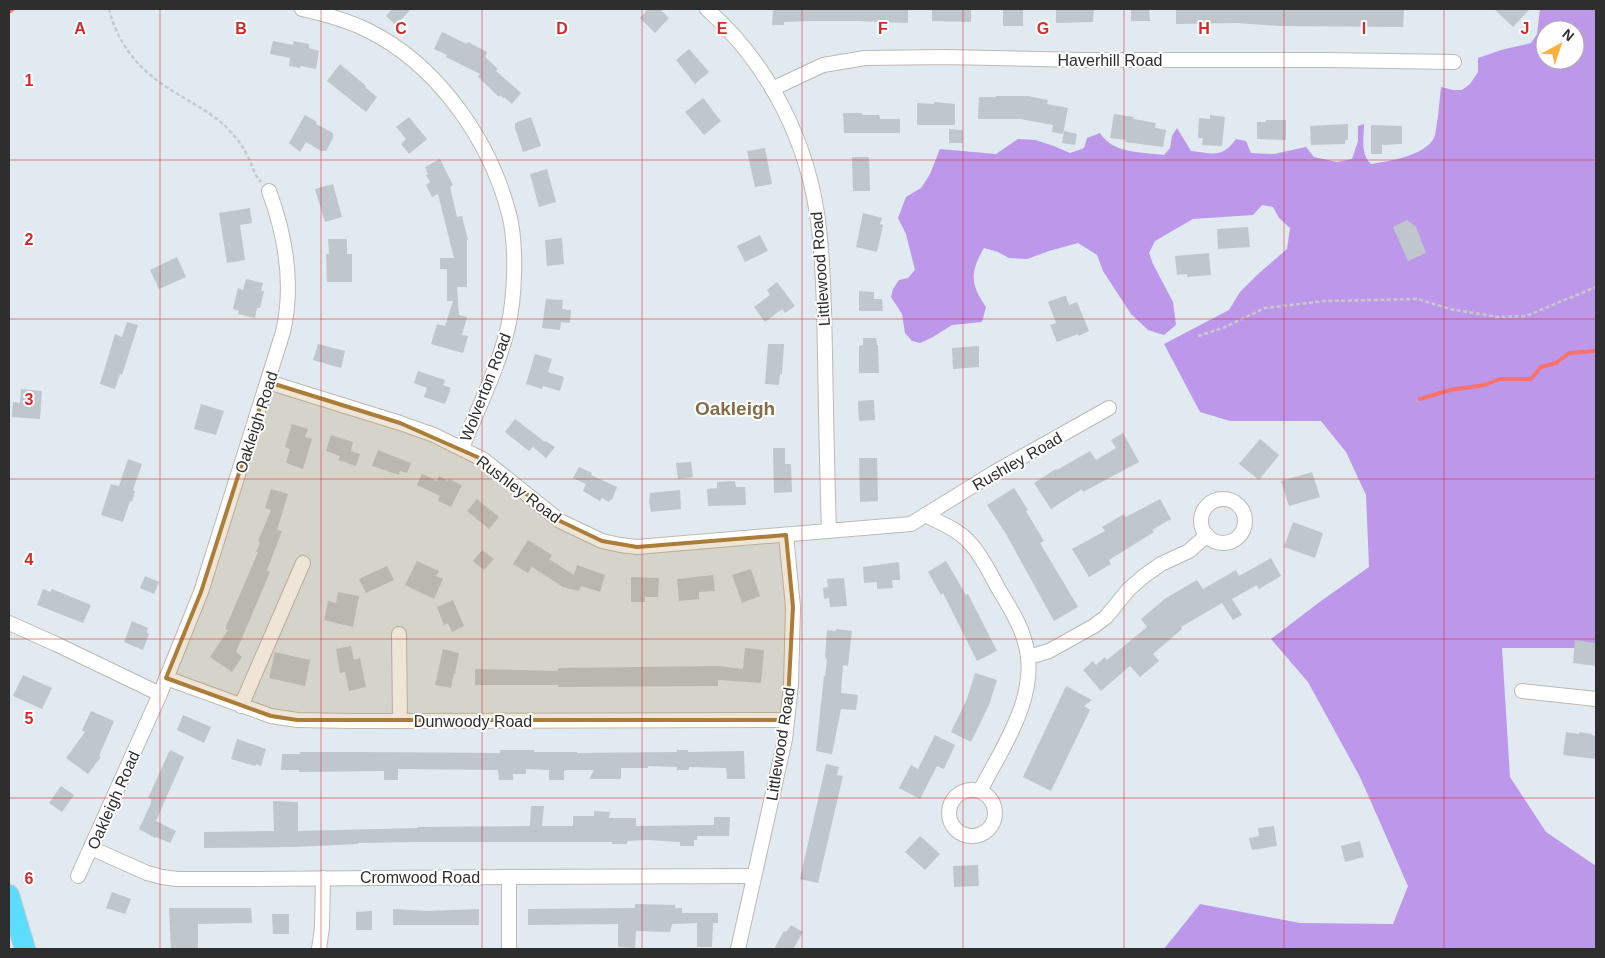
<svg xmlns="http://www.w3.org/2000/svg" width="1605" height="958" font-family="Helvetica,sans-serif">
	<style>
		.green { fill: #bd98ea; fill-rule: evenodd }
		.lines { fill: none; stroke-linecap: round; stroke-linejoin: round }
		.stream { stroke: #f9726c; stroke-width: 4 }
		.building { fill: #bfc6cc }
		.minor-casing { stroke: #beb9b0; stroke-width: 16 }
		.highway-casing { stroke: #c9c9c9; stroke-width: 22 }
		.path { stroke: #c9c9c9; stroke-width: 2.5; stroke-dasharray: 4 2.5; stroke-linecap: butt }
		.minor { stroke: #fff; stroke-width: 14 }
		.highway { stroke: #5cdcff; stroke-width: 20 }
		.marked { fill: #ab7d38; fill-opacity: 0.2; stroke: #ab7d38; stroke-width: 4; stroke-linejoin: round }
		.grid { fill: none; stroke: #d62828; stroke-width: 1; stroke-opacity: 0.55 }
		.labels { text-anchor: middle; stroke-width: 4; stroke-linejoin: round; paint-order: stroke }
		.street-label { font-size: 16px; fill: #2e2e2e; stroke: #fff }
		.quarter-label { font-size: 19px; font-weight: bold; fill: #846c49; stroke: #fff }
		.grid-label { font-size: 16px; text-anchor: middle; font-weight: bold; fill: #d62828; stroke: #fff; stroke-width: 4; stroke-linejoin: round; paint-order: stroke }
	</style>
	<rect width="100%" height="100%" fill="#e0eaf0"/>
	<path class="green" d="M1540 9H1596V648H1502L1510 777 1546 832 1596 866V949H1164L1200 904 1300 923 1393 924 1408 886 1360 777 1308 682 1271 639 1321 601 1369 567 1366 495 1346 452 1321 421H1230L1200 412 1164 344 1229 310 1240 292 1257 275 1287 249 1290 228 1279 218 1273 207 1262 205 1253 215 1193 219 1155 241 1149 253 1153 264 1173 302 1176 325 1164 335 1148 330 1131 314 1103 271 1097 255 1078 243 1049 251 1027 259 1009 258 998 252 984 248C970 272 970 284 986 307L982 322 952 325 933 337 920 343 912 341 905 333 902 314 891 297 893 289 899 280 908 278 915 270 906 234 898 218 906 197 921 188 930 174 940 149 996 154 1018 139 1035 140 1054 146 1070 153 1084 148 1087 138 1100 133C1113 154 1142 152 1164 155L1170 148 1172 136 1177 128 1191 151C1212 153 1222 159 1236 139L1246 141 1251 153 1274 154 1306 147 1314 157 1337 162 1352 159 1358 141V126L1364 124C1364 137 1360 154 1371 164 1390 161 1424 156 1434 138 1437 132 1440 96 1441 87L1453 90H1462L1470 84 1478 72V58L1501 50 1531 43 1537 34ZM1545 30H1575V60H1545Z"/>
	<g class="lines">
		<g class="stream">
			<polyline points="9,12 13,9"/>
			<polyline points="1420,399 1450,390 1485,385 1500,379 1531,379 1541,367 1556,363 1569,353 1596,351"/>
		</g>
	</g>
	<g class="building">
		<polygon points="392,9 411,9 396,25 386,16"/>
		<polygon points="648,9 660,9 669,18 655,33 640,18"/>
		<polygon points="773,9 908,9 908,23 857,21 811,21 784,22 784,25 772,25"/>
		<polygon points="932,9 971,9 971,22 932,21"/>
		<rect x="1003" y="9" width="20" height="17"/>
		<polygon points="1056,9 1094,9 1093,22 1056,23"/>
		<polygon points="1131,9 1149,9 1150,21 1131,21"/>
		<polygon points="1176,9 1299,10 1299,9 1404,9 1403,27 1281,26 1237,23 1176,24"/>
		<polygon points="1494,9 1530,9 1513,27"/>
		<polygon points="442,32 467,44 468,42 487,52 485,57 498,69 496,71 521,93 512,104 504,97 503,98 500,95 499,97 478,77 480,74 446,57 447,55 434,49"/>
		<polygon points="273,41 293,45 294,41 309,44 309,48 319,51 316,69 301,66 300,68 289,66 290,58 270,54"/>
		<polygon points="689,49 709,72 695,84 676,60"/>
		<polygon points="340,64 366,86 365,87 377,97 366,112 327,81"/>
		<polygon points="996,96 1028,96 1048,100 1047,104 1068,108 1063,134 1052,132 1053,125 1020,119 978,119 979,97 996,97"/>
		<polygon points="703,98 721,121 704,135 685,112"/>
		<polygon points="934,102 955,104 955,125 917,125 917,103 934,104"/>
		<polygon points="843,113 862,113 862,115 879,115 880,119 900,119 900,133 844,133"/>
		<polygon points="1114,114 1134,117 1133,119 1156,123 1155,128 1166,130 1163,147 1125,142 1126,140 1110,138"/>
		<polygon points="305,115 317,122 316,124 333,133 333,138 326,151 321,151 306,142 300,152 289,143"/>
		<polygon points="1210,115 1225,117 1222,146 1202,145 1203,138 1198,138 1199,118 1210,119"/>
		<polygon points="409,117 427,139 409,154 401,144 406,139 396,127"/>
		<polygon points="531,117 541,146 523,152 515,128 515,123"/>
		<polygon points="1266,120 1286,120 1286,140 1257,139 1257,122 1266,122"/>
		<polygon points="1348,124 1348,140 1345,140 1345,144 1311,145 1310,126"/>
		<polygon points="1371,125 1402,126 1402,144 1382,145 1382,154 1371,154"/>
		<polygon points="949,129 963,130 963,143 949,143"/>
		<polygon points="1064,131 1077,134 1075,145 1062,143"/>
		<polygon points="765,148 772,184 755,187 747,151"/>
		<polygon points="852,157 869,157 870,191 853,191"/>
		<polygon points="440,159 453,185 450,187 457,217 462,216 468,240 467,240 467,287 457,287 459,315 467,317 462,335 468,336 463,353 431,344 437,324 445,326 453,301 447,301 447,269 440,269 440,258 454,258 438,194 432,197 426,185 430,182 426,175 428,174 425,167"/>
		<polygon points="547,169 556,202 539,207 530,174"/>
		<polygon points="333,184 342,217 325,222 315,189"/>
		<polygon points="250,208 252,223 240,225 245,260 227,263 219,213"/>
		<polygon points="863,213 882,218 880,224 883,225 877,252 856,247"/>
		<polygon points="1407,220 1416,227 1426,253 1408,261 1393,227"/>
		<polygon points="1248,227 1250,247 1218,249 1217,229"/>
		<polygon points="760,235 768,251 745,262 737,246"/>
		<polygon points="562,238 564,264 547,266 545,240"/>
		<polygon points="328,239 347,239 347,254 352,254 352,282 327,282 326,254 329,254"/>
		<polygon points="1209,253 1211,275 1187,277 1187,274 1177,275 1175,256"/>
		<polygon points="177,257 186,277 159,289 150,270"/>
		<polygon points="246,279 263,283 261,291 264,291 260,308 257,308 255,318 238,314 239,311 233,309 238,288 243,290"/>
		<polygon points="777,282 795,306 785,313 782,309 765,322 754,307 770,295 767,290"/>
		<polygon points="859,291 874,292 874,299 882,299 883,311 859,311"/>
		<polygon points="1064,296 1066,296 1069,305 1077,302 1089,331 1079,336 1078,334 1057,342 1050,325 1056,323 1048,302"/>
		<polygon points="546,299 563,300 562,309 571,310 570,323 561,322 560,330 542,328"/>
		<polygon points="127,322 138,325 122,375 120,374 115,389 100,384 115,334 122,337"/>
		<polygon points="863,338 876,338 877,345 878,345 879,373 859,373 859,346 863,345"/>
		<polygon points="318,344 345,351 341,368 313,360"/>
		<polygon points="768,344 784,344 782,374 780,374 779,385 765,384"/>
		<polygon points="979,346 979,367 953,369 952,348"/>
		<polygon points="535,354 552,359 548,372 564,377 560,391 543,386 542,389 526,384"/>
		<polygon points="418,371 445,380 443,385 451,388 445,404 424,397 427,388 414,383"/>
		<polygon points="21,389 42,391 40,419 12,417 13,402 20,403"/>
		<polygon points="874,400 875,420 859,421 858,401"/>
		<polygon points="201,404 224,411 216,435 194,429"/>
		<polygon points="515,419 545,442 546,441 555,447 546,458 533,447 529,451 505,432"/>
		<polygon points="292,424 308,429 305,437 312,439 303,469 286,463 290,449 285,447"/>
		<polygon points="1123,433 1139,462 1083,492 1082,489 1051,509 1034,483 1056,469 1057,470 1090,451 1096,460 1116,448 1111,440"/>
		<polygon points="331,435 353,442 351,451 360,454 356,466 338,460 340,456 326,451"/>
		<polygon points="1260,439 1279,455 1259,480 1239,464"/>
		<polygon points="773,448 785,448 785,464 791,464 792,492 774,493"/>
		<polygon points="378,450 411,463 407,473 400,471 399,475 372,466"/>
		<polygon points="859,458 877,458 878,501 860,502"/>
		<polygon points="128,459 142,464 133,490 135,491 132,502 130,501 123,522 101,515 111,484 119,486"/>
		<polygon points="691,462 693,477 678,479 676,463"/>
		<polygon points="579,467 592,473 591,475 617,487 612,500 611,499 609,502 602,498 600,501 583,491 586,484 573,478"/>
		<polygon points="1312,472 1320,497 1289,506 1281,481"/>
		<polygon points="422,474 437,481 439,476 448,481 449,479 462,485 451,507 438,501 440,496 417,485"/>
		<polygon points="735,481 736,487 745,487 746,505 708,506 707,489 717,488 717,482"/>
		<polygon points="1014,488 1028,510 1026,511 1044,541 1040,543 1078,607 1054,621 1006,534 987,505"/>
		<polygon points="271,489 288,494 277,530 282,531 267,570 270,572 236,652 242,657 232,672 210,657 228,630 225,629 258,552 256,552 260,542 258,541 271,510 265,508"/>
		<polygon points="680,490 681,509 651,512 649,502 650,493"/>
		<polygon points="477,499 499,517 489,529 467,511"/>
		<polygon points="1160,499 1171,519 1152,530 1154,532 1109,560 1111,564 1089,577 1072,549 1105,531 1102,527 1124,514 1126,517"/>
		<polygon points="1293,522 1323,533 1315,558 1284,547"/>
		<polygon points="528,540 552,555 549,559 574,575 577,565 605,575 600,592 581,586 579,591 563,587 532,567 528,573 513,564"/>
		<polygon points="482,550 494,559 484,570 473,561"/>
		<polygon points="1271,558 1281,576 1259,589 1257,585 1232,599 1242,615 1233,620 1222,603 1181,627 1182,629 1153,654 1159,661 1140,677 1130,666 1101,691 1083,670 1093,661 1096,665 1105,657 1107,660 1147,627 1141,619 1166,598 1197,580 1203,589 1236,570 1239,576"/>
		<polygon points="417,561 439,571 436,576 443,579 434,599 405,585"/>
		<polygon points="946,561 966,595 968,594 997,651 977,661 943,593 941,595 928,572"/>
		<polygon points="899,562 900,580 892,580 893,588 877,589 877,582 864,583 863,567"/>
		<polygon points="387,566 394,580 366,593 359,579"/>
		<polygon points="751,569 760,596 742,603 732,575"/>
		<polygon points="713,575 715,591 699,592 699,599 679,601 677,579"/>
		<polygon points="145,576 159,582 154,594 140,588"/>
		<polygon points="631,577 659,578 658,597 645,597 645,602 631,602"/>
		<polygon points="844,578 847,606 830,607 829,598 824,599 823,588 828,587 827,579"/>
		<polygon points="43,589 50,592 52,589 91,605 83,623 37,605"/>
		<polygon points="338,592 359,596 353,627 324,620 328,601 336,603"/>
		<polygon points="453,600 464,626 452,632 448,623 444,625 437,607"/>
		<polygon points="132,621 148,628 147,633 149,634 143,650 124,642"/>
		<polygon points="836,629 852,631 848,666 843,665 841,693 858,695 856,710 841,709 832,754 816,751 824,676 825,676 827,660 825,657 827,630 836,631"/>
		<polygon points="1575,640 1596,643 1596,666 1573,663"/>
		<polygon points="351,646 354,660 360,658 366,687 349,691 345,672 340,673 336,649"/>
		<polygon points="745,648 764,650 761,683 718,680 718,686 558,687 558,685 475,685 475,669 558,671 558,668 718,666 743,669"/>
		<polygon points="443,649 459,653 455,674 454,673 451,688 435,685"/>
		<polygon points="275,652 310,660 305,686 269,678"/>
		<polygon points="975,673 997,680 989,705 971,742 951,732 967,699"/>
		<polygon points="23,675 52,688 42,709 13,696"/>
		<polygon points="1066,686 1092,700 1084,706 1090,710 1051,791 1023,777"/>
		<polygon points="91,711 114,721 99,756 101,757 88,774 66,758 85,732 82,730"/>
		<polygon points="183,715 211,727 204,743 177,730"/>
		<polygon points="1566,732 1579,734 1579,732 1592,734 1592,735 1596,736 1596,759 1563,755"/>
		<polygon points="935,735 955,745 944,769 937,766 920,799 899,788 911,765 918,769"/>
		<polygon points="237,739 266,749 261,766 256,764 255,766 231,759"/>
		<polygon points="170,750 184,757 156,821 176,831 170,843 156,837 155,838 139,829 151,803 151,799 148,798"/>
		<polygon points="500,750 534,750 534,752 577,752 577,753 677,752 677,750 688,750 688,752 744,751 745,779 727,779 726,768 689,767 689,770 677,770 677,767 648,766 648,768 621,768 621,779 589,779 594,770 567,770 564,771 564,780 549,780 549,770 526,769 526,774 513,774 513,780 499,780 498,770 398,769 398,780 384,780 384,771 299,772 299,770 281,770 282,754 300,754 300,752 358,752 500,753"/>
		<polygon points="826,764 839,767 837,775 843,776 818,883 800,879"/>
		<polygon points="61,786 74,795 62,812 49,803"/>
		<polygon points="273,801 298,802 298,831 418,828 418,827 530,826 531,806 544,806 542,826 573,826 573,816 594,816 594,811 610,812 609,818 636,818 636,826 714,825 714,817 730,817 729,836 697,836 697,840 694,840 694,846 680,846 680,842 647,840 627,841 627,844 612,844 612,842 418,842 358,843 358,844 294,847 204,848 204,832 274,831"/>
		<polygon points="1274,826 1277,846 1252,850 1249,838 1259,836 1258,828"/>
		<polygon points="920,836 940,854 925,870 905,852"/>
		<polygon points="1360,841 1364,857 1345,862 1341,846"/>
		<polygon points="978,865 979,886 954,887 953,866"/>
		<polygon points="112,892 131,899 125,914 106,908"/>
		<polygon points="635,904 675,905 675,908 682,908 682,913 718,913 718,923 713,923 712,947 697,947 697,923 672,924 670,932 636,931 635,948 618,947 618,924 528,925 528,909 635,908"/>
		<polygon points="169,908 251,908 252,923 198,924 198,949 171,949"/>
		<polygon points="393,909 427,911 479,909 479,925 393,925"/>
		<polygon points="372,911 372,930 356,930 356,912"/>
		<polygon points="272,914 289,914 289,934 273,934"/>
		<polygon points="791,925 803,932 793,949 774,949 784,931 786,932"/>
	</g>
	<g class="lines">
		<g class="minor-casing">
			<g id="minor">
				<path d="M302 9C324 14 347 20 367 30 437 64 490 140 509 214 517 244 515 297 508 327 498 369 478 408 462 448"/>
				<path d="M707 9C770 65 810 145 819 229 824 271 824 312 825 354 826 413 827 472 829 531"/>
				<polyline points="772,89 823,65 865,58 945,57 1080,60 1327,60 1454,62"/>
				<polyline points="268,382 400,423 434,435 484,460 560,521 602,541 620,545 637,547 911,524 995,472 1109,408"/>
				<circle cx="1223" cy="521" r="22"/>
				<path d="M925 515C941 523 959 530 970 543 982 556 990 573 998 588 1008 605 1019 621 1024 639 1042 692 1003 746 980 791"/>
				<polyline points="9,623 56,644 160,694"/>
				<polyline points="399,634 400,721"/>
				<polyline points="1029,657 1049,651 1094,626 1106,617 1129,589 1144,576 1161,564 1189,551 1207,535"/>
				<polyline points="166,678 271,716 297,720 353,721 787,720"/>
				<polyline points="1522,691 1596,699"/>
				<polyline points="241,706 303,563"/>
				<circle cx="972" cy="813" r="23"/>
				<polyline points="91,848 147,873 162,877 177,879 256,879 509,877 754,876"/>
				<path d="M78 876 160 694 201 592 283 332C294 284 286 237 269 191"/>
				<polyline points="509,877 509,949"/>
				<polyline points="319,949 322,927 323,878"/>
				<polyline points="738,949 785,739 791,685 793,607 786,535"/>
			</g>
		</g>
		<g class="highway-casing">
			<polyline id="highway" points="9,895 25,949"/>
		</g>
		<g class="path">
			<path d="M109 9C119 48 142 73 176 93 195 105 214 114 229 130 236 138 243 146 247 155 252 164 254 175 261 182"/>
			<polyline points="1198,336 1223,328 1265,308 1325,301 1418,299 1450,309 1498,317 1526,316 1596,287"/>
		</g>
		<use href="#minor" class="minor"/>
		<use href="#highway" class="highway"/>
	</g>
	<path class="marked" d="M268 382 400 423 484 460 560 521 602 541 637 547 786 535 793 607 787 720H297L271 716 166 678 201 592Z"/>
	<path class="grid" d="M160 9V949M321 9V949M482 9V949M642 9V949M802 9V949M963 9V949M1124 9V949M1284 9V949M1444 9V949M9 160H1596M9 319H1596M9 479H1596M9 639H1596M9 798H1596"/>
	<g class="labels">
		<g class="street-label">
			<text x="1110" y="66">Haverhill Road</text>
			<text transform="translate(820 269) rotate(-94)" y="6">Littlewood Road</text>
			<text transform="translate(485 387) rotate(-69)" y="6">Wolverton Road</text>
			<text transform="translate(256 422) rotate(-72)" y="6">Oakleigh Road</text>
			<text transform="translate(1017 461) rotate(-30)" y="6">Rushley Road</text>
			<text transform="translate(519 489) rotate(37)" y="6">Rushley Road</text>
			<text x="473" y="727">Dunwoody Road</text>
			<text transform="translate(780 744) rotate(-81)" y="6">Littlewood Road</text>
			<text transform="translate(113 800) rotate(-66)" y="6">Oakleigh Road</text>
			<text x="420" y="883">Cromwood Road</text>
		</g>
		<g class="quarter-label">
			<text x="735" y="415">Oakleigh</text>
		</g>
	</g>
	<g class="grid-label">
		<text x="80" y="34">A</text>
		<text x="241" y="34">B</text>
		<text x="401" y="34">C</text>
		<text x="562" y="34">D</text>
		<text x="722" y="34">E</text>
		<text x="883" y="34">F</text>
		<text x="1043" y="34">G</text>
		<text x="1204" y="34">H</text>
		<text x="1364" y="34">I</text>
		<text x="1525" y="34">J</text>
		<text x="29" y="86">1</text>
		<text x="29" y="245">2</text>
		<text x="29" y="405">3</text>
		<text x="29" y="565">4</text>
		<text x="29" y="724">5</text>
		<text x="29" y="884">6</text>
	</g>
	<rect width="1605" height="958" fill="none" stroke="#2e2e2e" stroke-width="20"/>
	<g transform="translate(1560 45) rotate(40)"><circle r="24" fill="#ffffff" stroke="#ababab"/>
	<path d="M0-4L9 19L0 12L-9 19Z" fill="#ffb13e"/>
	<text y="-8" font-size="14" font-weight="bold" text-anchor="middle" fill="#2e2e2e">N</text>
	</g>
</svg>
